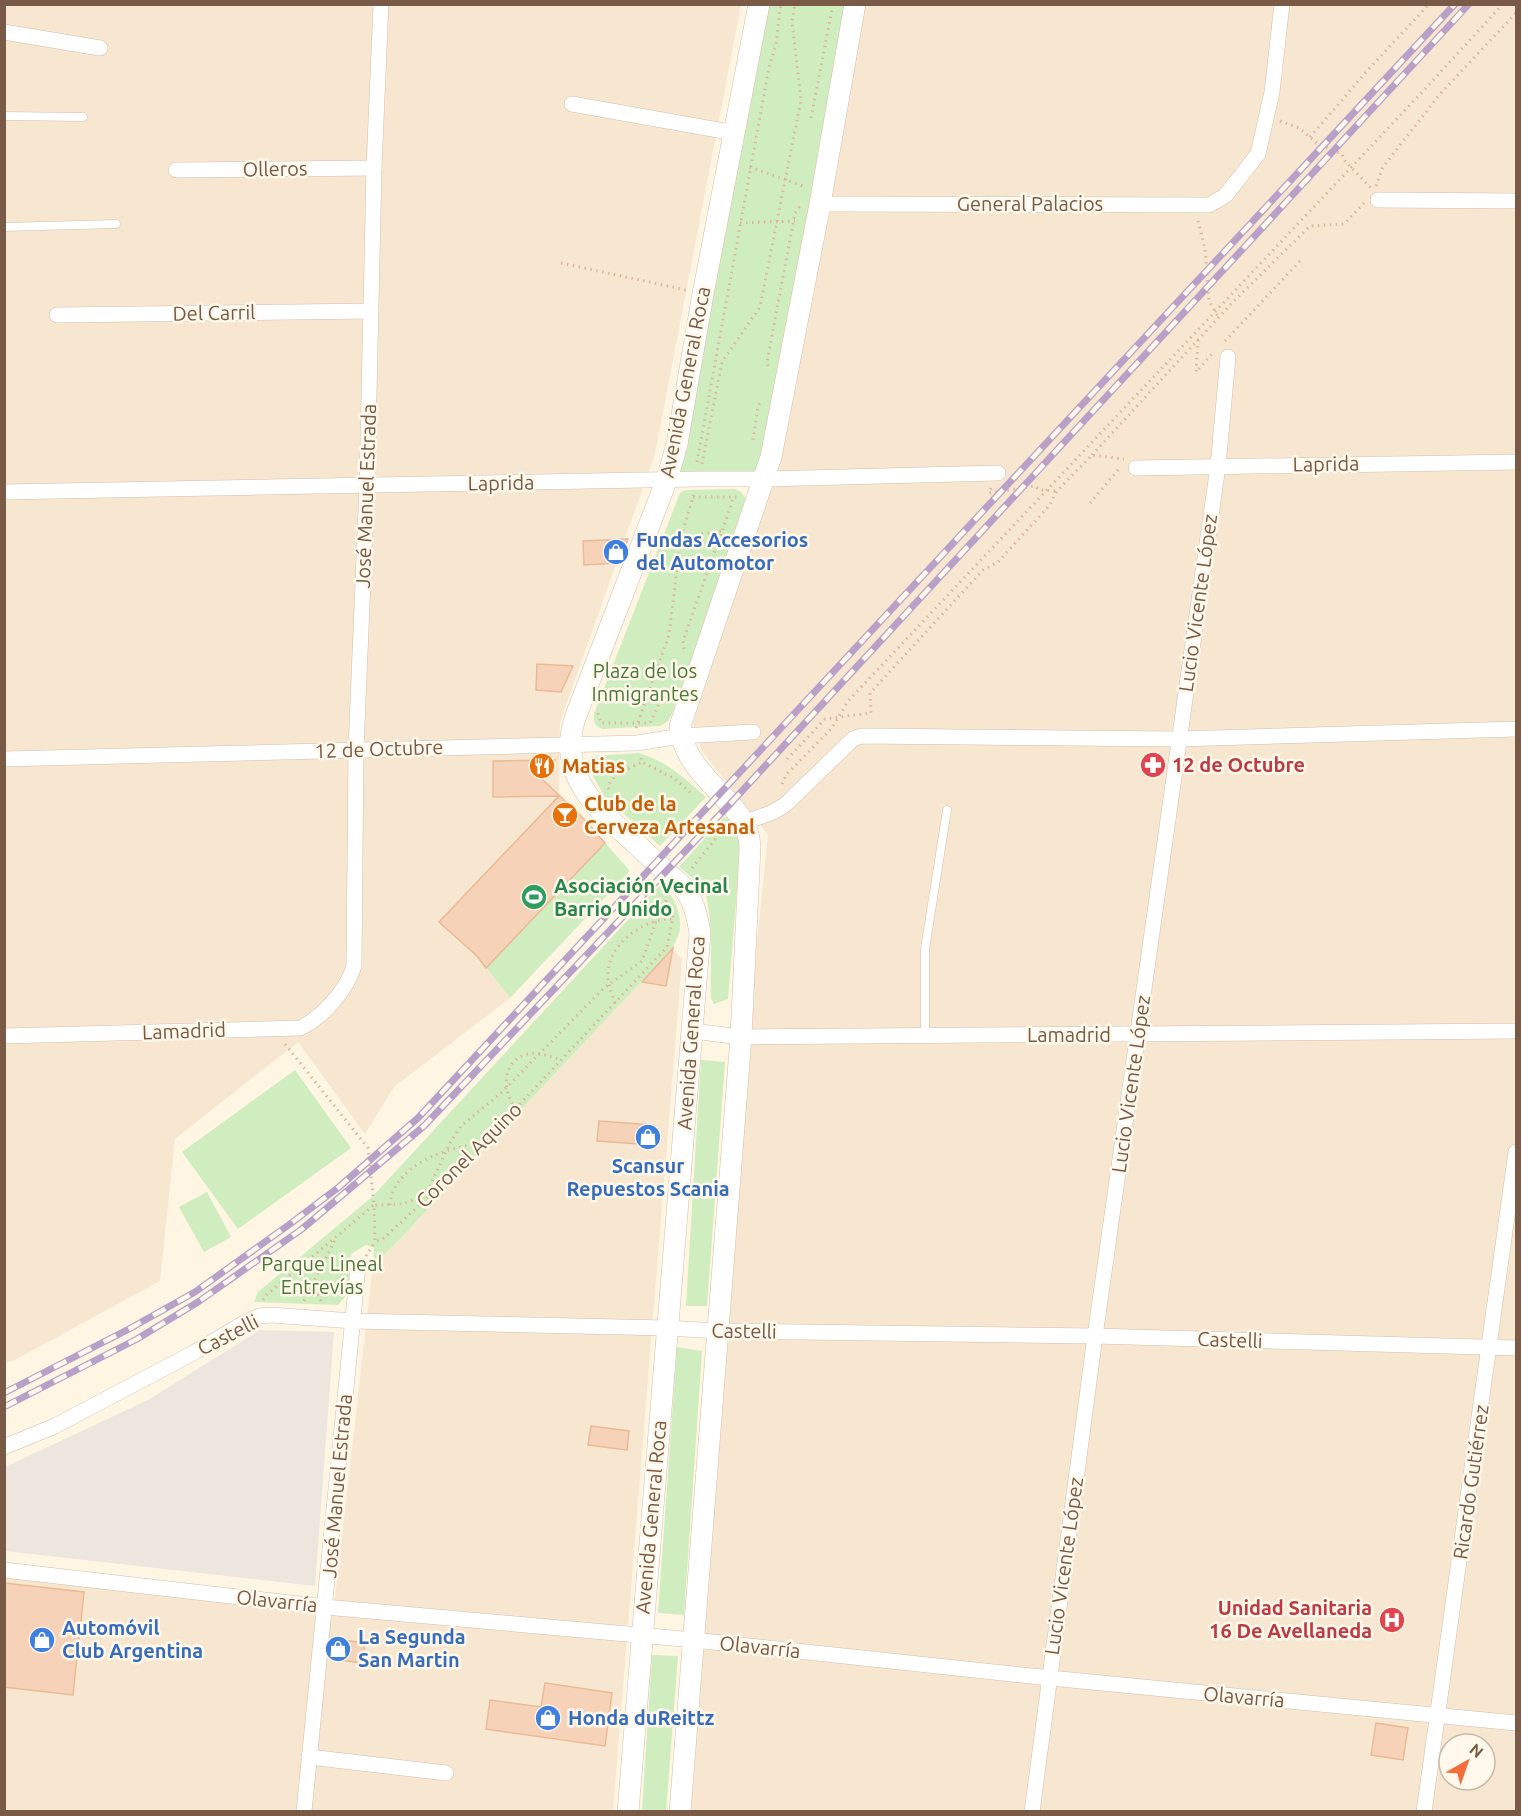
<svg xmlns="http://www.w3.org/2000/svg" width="1521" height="1816" font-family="Ubuntu,sans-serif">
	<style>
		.residential { fill: #f7e7d0; fill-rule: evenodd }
		.industrial { fill: #ede6de }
		.green { fill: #d0edc0 }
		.building { fill: #f6d3b8; stroke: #eaba96; stroke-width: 1.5 }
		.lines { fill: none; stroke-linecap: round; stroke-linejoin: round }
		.service-casing { stroke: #d3beaa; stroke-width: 9 }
		.minor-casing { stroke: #d3beaa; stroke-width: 16 }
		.secondary-casing { stroke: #d6bea8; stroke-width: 22 }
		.path { stroke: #dbb69b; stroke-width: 3; stroke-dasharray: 1.5 4.5; stroke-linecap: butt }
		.service { stroke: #fff; stroke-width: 8 }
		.minor { stroke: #fff; stroke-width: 15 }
		.secondary { stroke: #fff; stroke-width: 21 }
		.rail-casing { stroke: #b8a0c9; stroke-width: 7 }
		.rail { stroke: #fff8eb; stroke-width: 4.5; stroke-dasharray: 14; stroke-linecap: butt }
		.labels { text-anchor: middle; stroke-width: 5; stroke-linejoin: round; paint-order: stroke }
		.street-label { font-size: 20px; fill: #795a46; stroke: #fff8eb }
		.shop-label { font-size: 20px; font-weight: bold; fill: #366cbe; stroke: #fff8eb; text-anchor: start }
		.park-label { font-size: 20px; fill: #4a7a3b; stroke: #fff8eb }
		.health-label { font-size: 20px; font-weight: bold; fill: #be3a42; stroke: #fff8eb; text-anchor: start }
		.food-label { font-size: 20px; font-weight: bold; fill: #c56008; stroke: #fff8eb; text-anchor: start }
		.leisure-label { font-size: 20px; font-weight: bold; fill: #27864d; stroke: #fff8eb; text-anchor: start }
	</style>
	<rect width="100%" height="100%" fill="#fef5e3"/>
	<g class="residential">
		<polygon points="5,5 741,5 655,454 560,722 559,795 477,956 510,998 394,1087 365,1134 298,1042 175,1139 160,1281 15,1360 5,1363"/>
		<path d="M865 5H1516V1811L690 1812 749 1021 768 835 702 751 693 722 779 460ZM1449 1744H1485V1780H1449Z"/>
		<polygon points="672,949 682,959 613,1811 5,1812 5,1578 333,1615 373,1265 399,1240"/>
	</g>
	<polygon class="industrial" points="260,1330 334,1332 315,1586 5,1551 5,1467 148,1400"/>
	<g class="green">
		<polygon points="759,5 855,5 765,479 667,479"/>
		<path d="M735 489 741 492 746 499 744 510 672 714 668 721 660 726 602 729C595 726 593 722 594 714L680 493 685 490Z"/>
		<path d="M639 753C668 762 683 777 706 797L660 846 604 796 587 765 591 756Z"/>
		<polygon points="559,795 585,820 630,871 510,998 477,956 439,922"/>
		<path d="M724 817 736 825 741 840 728 999 714 1004 711 998C710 972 714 917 705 894 700 883 688 874 679 867Z"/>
		<path d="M661 884C673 894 681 911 680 927 680 934 675 942 672 949L399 1240 373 1265 374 1248 366 1245 351 1254 349 1292 338 1305 254 1302 258 1292 372 1197Z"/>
		<polygon points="701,1060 725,1062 707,1306 686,1306"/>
		<polygon points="295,1070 351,1148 238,1229 182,1152"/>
		<polygon points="207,1192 231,1237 204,1252 179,1207"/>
		<polygon points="677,1347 702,1351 684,1615 658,1613"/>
		<polygon points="652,1655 678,1656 666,1811 642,1811"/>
	</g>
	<g class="building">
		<polygon points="628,539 618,563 584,565 583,541"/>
		<polygon points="537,664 573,666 561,692 536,690"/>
		<polygon points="555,760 542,779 585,820 605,843 486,968 477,956 439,922 559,796 493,797 493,761"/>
		<polygon points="673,948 666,986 642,982"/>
		<polygon points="599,1121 654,1125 652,1145 597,1141"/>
		<polygon points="591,1426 629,1431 627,1450 588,1445"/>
		<polygon points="4,1583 84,1592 73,1695 4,1687"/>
		<polygon points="335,1639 365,1643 362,1663 332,1659"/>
		<polygon points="545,1683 612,1693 605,1746 486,1729 490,1700 541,1707"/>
		<polygon points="1376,1723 1408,1728 1403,1760 1371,1755"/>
	</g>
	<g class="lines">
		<g class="service-casing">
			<g id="service">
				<polyline points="4,116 83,117"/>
				<polyline points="4,227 116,224"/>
				<polyline points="925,1036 925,949 947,810"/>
			</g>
		</g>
		<g class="minor-casing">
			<g id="minor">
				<polyline points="4,32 100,48"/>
				<polyline points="572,104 735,133"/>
				<polyline points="176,170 374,168"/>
				<polyline points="1378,200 1516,201"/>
				<polyline points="820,204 1209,205 1225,196 1258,154 1272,92 1282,4"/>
				<polyline points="57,315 371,311"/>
				<polyline points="1136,468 1516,462"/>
				<polyline points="4,492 698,479 765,479 998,473"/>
				<polyline points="4,759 637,743 681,736 753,732"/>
				<polyline points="745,822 771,813 785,805 853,739 861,736 1178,739 1516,729"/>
				<polyline points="693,1031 741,1037 1516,1031"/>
				<path d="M4 1036 300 1028C322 1018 347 990 354 966L356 749 367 486 374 168 381 4"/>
				<polyline points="4,1447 55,1426 195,1352 246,1322 259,1316 271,1315 353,1321 667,1328 718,1331 1095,1336 1516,1348"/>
				<polyline points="4,1570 325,1607 694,1640 1050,1678 1516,1723"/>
				<polyline points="309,1757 446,1773"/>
				<polyline points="304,1812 358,1267"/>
				<polyline points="1032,1812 1095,1336 1218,466 1228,357"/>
				<polyline points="1424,1812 1516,1152"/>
			</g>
		</g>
		<g class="secondary-casing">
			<g id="secondary">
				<path d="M628 1812 700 933C697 915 694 901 682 886 666 872 650 857 634 842 596 808 557 775 575 718L667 479 677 444 703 294 759 4"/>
				<path d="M680 1812 741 1037 750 847C748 798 685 781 680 726L771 457 820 204 855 4"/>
			</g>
		</g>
		<g class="path">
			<polyline points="811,118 833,4"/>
			<polyline points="1280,121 1299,128 1318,144 1342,154 1344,160 1371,188"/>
			<polyline points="1310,137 1368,70 1429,4"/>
			<polyline points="750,167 803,186"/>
			<polyline points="1376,186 1383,167 1440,94 1516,13"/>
			<polyline points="1198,221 1205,249 1209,301 1219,318"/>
			<polyline points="740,223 795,221"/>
			<polyline points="561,263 686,290"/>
			<polyline points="1198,340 1196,372 1212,354"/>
			<polyline points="1225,341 1300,261"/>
			<polyline points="768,366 767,362 795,213 800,206"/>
			<polyline points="753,440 758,406 761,402"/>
			<polyline points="1092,455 1232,303 1310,226 1344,224 1364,203"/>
			<path d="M697 462 770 62C779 43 777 24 781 4"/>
			<polyline points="702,464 722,362 760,307 785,181 801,100 792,21 795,4"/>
			<polyline points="991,488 989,493 1035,486 1040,490 1057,491"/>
			<polyline points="693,497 738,497"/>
			<polyline points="1090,503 1120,468"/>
			<polyline points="666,539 722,531"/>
			<polyline points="684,649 683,641 734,497"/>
			<polyline points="598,713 601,723 650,723 661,700 672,691"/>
			<polyline points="636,728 669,635 681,537 694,494"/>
			<polyline points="641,758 642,762 675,779 691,793"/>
			<polyline points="787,759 825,719 871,713 870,693 983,570 998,562 1049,506 1057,491 1092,455 1124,459"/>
			<polyline points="782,784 786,775 832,728 848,701 1425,89 1503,4"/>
			<path d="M609 789 608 787C612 774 631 768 642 762"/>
			<polyline points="692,868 725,827"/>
			<path d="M615 1003C612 995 608 985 608 976 607 944 644 918 673 919"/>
			<polyline points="285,1044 368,1148 374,1205 402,1204 419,1198 430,1186 450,1143 461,1126 501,1093 604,988 642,961 660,910 667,899"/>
			<path d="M516 1109C503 1093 501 1064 524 1055 536 1051 550 1056 561 1060"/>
			<path d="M390 1205C393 1165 447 1147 480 1144"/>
			<polyline points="366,1256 375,1242"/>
			<polyline points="313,1283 322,1303"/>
			<polyline points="263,1300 264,1297 374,1205 375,1242 384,1238 444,1182 489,1137 667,947 674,912"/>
			<polyline points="304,1301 336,1238"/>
		</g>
		<use href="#service" class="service"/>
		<use href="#minor" class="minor"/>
		<use href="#secondary" class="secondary"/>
		<g class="rail-casing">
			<g id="rail">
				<polyline points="4,1393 129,1329 195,1292 290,1224 339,1187 418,1118 1455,4"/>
				<polyline points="4,1407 137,1339 198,1302 302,1229 424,1126 730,804 1469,4"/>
			</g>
		</g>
		<use href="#rail" class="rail"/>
	</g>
	<defs>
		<g id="shop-disc" transform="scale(1.35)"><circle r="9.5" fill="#3f7fe0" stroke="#fff8eb"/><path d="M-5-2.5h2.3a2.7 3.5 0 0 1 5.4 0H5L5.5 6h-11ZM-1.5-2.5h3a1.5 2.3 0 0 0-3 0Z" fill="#fff"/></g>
		<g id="pharmacy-disc" transform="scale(1.35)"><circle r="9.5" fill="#e0444e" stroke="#fff8eb"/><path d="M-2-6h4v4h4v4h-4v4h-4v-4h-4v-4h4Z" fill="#fff"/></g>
		<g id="restaurant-disc" transform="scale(1.35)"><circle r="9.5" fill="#e8710a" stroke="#fff8eb"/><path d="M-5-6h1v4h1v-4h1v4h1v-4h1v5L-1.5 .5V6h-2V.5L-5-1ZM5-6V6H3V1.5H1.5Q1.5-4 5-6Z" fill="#fff"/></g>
		<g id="bar-disc" transform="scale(1.35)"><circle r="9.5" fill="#e8710a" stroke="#fff8eb"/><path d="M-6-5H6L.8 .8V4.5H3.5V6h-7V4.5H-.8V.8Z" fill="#fff"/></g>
		<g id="stadium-disc" transform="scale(1.35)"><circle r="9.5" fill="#2e9e5b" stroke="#fff8eb"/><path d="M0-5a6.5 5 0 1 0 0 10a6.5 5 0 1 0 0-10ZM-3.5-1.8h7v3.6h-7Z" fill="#fff"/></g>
		<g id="hospital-disc" transform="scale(1.35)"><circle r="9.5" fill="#e0444e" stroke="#fff8eb"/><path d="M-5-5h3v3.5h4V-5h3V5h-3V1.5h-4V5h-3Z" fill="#fff"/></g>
	</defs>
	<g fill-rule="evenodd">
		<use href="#shop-disc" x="616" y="552"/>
		<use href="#pharmacy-disc" x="1153" y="765"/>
		<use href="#restaurant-disc" x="542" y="766"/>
		<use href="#bar-disc" x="565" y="815"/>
		<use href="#stadium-disc" x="534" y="897"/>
		<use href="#shop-disc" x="648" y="1137"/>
		<use href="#hospital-disc" x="1392" y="1620"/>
		<use href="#shop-disc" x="42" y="1640"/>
		<use href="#shop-disc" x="338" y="1649"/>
		<use href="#shop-disc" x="548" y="1718"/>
	</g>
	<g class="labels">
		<g class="street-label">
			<text transform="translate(275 169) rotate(-1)" y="7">Olleros</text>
			<text x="1030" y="211">General Palacios</text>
			<text transform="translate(214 313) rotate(-1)" y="7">Del Carril</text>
			<text transform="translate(685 382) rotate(-79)" y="7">Avenida General Roca</text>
			<text transform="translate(1326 464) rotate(-1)" y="7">Laprida</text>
			<text transform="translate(501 483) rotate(-1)" y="7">Laprida</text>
			<text transform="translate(366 496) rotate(-88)" y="7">José Manuel Estrada</text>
			<text transform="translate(1198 603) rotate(-82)" y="7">Lucio Vicente López</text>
			<text transform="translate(379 749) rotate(-2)" y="7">12 de Octubre</text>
			<text transform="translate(184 1031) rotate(-2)" y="7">Lamadrid</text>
			<text transform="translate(691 1033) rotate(-86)" y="7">Avenida General Roca</text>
			<text x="1069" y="1042">Lamadrid</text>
			<text transform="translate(1131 1084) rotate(-82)" y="7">Lucio Vicente López</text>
			<text transform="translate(469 1155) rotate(-45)" y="7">Coronel Aquino</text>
			<text transform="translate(744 1331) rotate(1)" y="7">Castelli</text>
			<text transform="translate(228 1335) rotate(-27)" y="7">Castelli</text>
			<text transform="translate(1230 1340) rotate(2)" y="7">Castelli</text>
			<text transform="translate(1471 1482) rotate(-82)" y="7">Ricardo Gutiérrez</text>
			<text transform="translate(337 1486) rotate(-85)" y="7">José Manuel Estrada</text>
			<text transform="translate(651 1517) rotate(-85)" y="7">Avenida General Roca</text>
			<text transform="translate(1064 1566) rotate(-82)" y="7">Lucio Vicente López</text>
			<text transform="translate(277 1601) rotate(6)" y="7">Olavarría</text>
			<text transform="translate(760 1647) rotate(6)" y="7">Olavarría</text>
			<text transform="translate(1244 1697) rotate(5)" y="7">Olavarría</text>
		</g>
		<g class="shop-label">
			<text x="636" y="547">Fundas Accesorios<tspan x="636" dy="23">del Automotor</tspan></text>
			<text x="648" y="1173" text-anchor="middle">Scansur<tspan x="648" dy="23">Repuestos Scania</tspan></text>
			<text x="62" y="1635">Automóvil<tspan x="62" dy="23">Club Argentina</tspan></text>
			<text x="358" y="1644">La Segunda<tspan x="358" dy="23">San Martin</tspan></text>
			<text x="568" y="1725">Honda duReittz</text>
		</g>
		<g class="park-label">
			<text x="645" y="678">Plaza de los<tspan x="645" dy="23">Inmigrantes</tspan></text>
			<text x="322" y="1271">Parque Lineal<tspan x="322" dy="23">Entrevías</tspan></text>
		</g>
		<g class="health-label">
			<text x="1172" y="772">12 de Octubre</text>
			<text x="1372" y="1615" text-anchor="end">Unidad Sanitaria<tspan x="1372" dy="23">16 De Avellaneda</tspan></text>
		</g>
		<g class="food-label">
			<text x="562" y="773">Matias</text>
			<text x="584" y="811">Club de la<tspan x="584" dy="23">Cerveza Artesanal</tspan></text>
		</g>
		<g class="leisure-label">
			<text x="554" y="893">Asociación Vecinal<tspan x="554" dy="23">Barrio Unido</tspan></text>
		</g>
	</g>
	<rect width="1521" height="1816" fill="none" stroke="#795a46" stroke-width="12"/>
	<g transform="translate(1467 1762) rotate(40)"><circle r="28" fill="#fff8eb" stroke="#c9b9a9" stroke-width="1.5"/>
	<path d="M0-4.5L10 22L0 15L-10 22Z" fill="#f36d3d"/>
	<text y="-9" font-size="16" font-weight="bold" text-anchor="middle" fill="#795a46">N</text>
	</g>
</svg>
